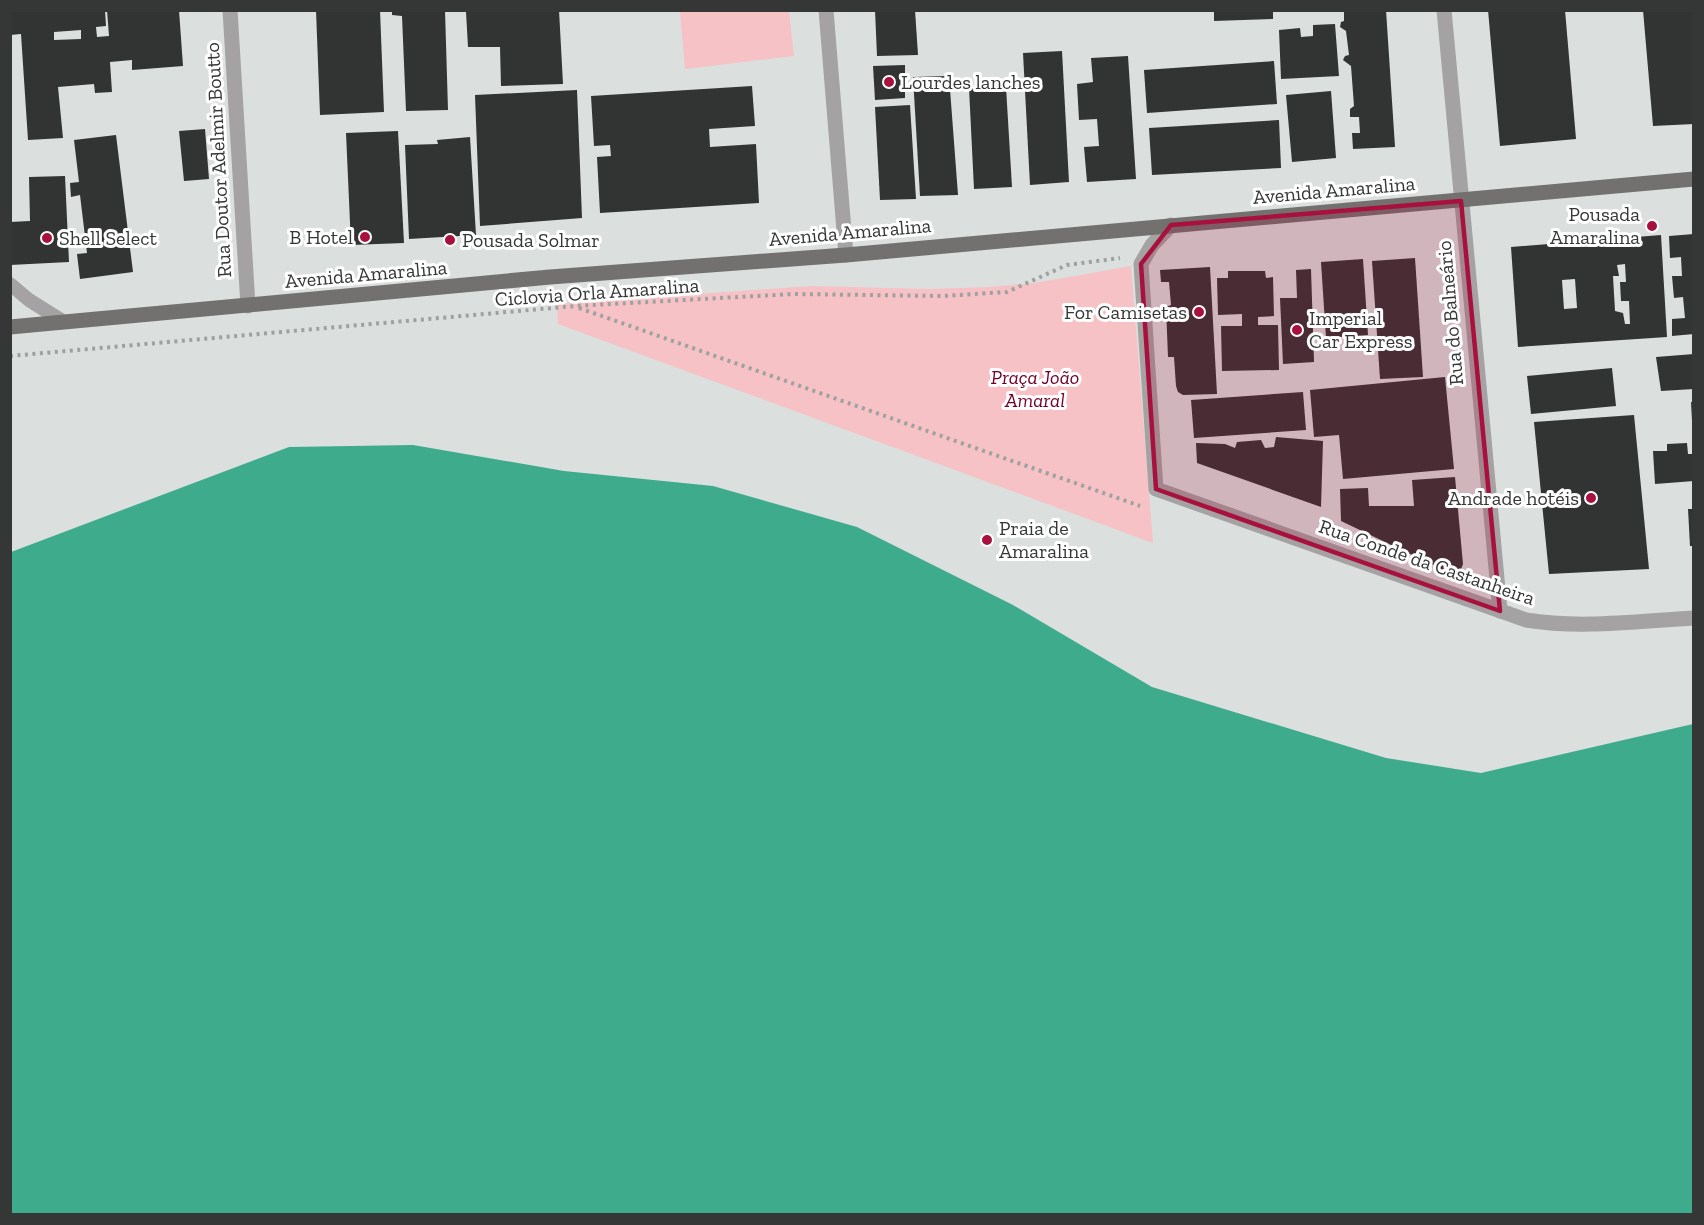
<svg xmlns="http://www.w3.org/2000/svg" width="1704" height="1225" font-family="'Zilla Slab',serif">
	<style>
		.green { fill: #f6c2c6 }
		.water { fill: #3eac8c }
		.building { fill: #313433; fill-rule: evenodd }
		.lines { fill: none; stroke-linecap: round; stroke-linejoin: round }
		.path { stroke: #9ea1a0; stroke-width: 4; stroke-dasharray: 3 4.5; stroke-linecap: butt }
		.service { stroke: #a4a2a2; stroke-width: 14 }
		.minor { stroke: #a4a2a2; stroke-width: 15 }
		.primary { stroke: #737070; stroke-width: 15 }
		.marked { fill: #a8113e; fill-opacity: 0.2; stroke: #a8113e; stroke-width: 4.5; stroke-linejoin: round }
		.poi-dot { fill: #a8113e; stroke: #fff; stroke-width: 2 }
		.labels { text-anchor: middle; stroke-width: 6; stroke-linejoin: round; paint-order: stroke }
		.poi-label { font-size: 20px; fill: #353636; stroke: #fff; text-anchor: start }
		.street-label { font-size: 20px; fill: #353636; stroke: #fff }
		.park-label { font-size: 20px; font-style: italic; fill: #720026; stroke: #fff }
	</style>
	<rect width="100%" height="100%" fill="#dbdfde"/>
	<g class="green">
		<polygon points="680,11 789,11 794,56 685,69"/>
		<polygon points="1131,266 1153,543 558,324 557,304 811,286 930,289 988,287 1035,283"/>
	</g>
	<polygon class="water" points="413,445 564,471 713,486 857,527 1013,605 1152,687 1386,758 1481,773 1693,724 1693,1214 11,1214 11,552 289,447"/>
	<g class="building">
		<path d="M10 10H105L106 26 96 27 97 37 109 36 107 10H179L183 66 132 70V60L110 62 112 92 95 93 94 84 58 87 63 138 28 140 21 34 10 35ZM81 30V39L54 40V32Z"/>
		<polygon points="316,10 380,10 384,112 320,115"/>
		<polygon points="392,10 445,10 448,110 406,111 402,16 392,15"/>
		<polygon points="498,10 559,10 563,84 501,86 500,47 468,47 466,12"/>
		<polygon points="875,10 915,10 918,55 877,56"/>
		<polygon points="1214,10 1273,10 1273,19 1214,21"/>
		<polygon points="1344,10 1386,10 1395,147 1353,149 1352,133 1360,133 1359,117 1350,117 1350,109 1354,106 1351,66 1343,60 1345,56 1349,55 1346,31 1340,27 1341,22 1344,21"/>
		<polygon points="1488,10 1565,10 1576,139 1500,146"/>
		<polygon points="1643,10 1694,10 1694,124 1653,126"/>
		<polygon points="1335,24 1339,76 1281,79 1279,30 1300,28 1301,37 1313,36 1313,25"/>
		<polygon points="1062,51 1069,182 1030,185 1023,53"/>
		<polygon points="1128,56 1136,179 1087,182 1084,147 1099,146 1097,119 1079,120 1077,84 1093,82 1091,58"/>
		<polygon points="1274,61 1277,104 1147,113 1144,70"/>
		<polygon points="905,65 905,98 875,100 873,66"/>
		<polygon points="949,76 958,195 920,196 913,77"/>
		<polygon points="752,86 755,126 709,129 710,147 756,144 759,203 600,213 597,157 611,156 610,145 594,146 591,96"/>
		<polygon points="1006,87 1012,187 974,189 969,88"/>
		<polygon points="577,90 582,218 480,226 475,95"/>
		<polygon points="1331,91 1336,158 1292,162 1286,95"/>
		<polygon points="910,105 916,199 880,200 875,107"/>
		<polygon points="1279,120 1281,168 1152,175 1149,128"/>
		<polygon points="205,129 209,179 184,181 179,131"/>
		<polygon points="398,131 404,243 351,245 346,133"/>
		<polygon points="116,135 133,272 80,279 77,254 87,253 80,195 71,197 70,183 79,182 74,140"/>
		<polygon points="470,137 476,235 409,239 405,145 438,144 437,140"/>
		<polygon points="65,176 69,262 10,265 10,222 30,221 29,177"/>
		<polygon points="1694,234 1694,334 1672,336 1672,319 1685,318 1683,297 1674,298 1672,276 1682,276 1681,257 1670,258 1669,236"/>
		<path d="M1661 235 1667 337 1518 347 1511 247ZM1625 264 1626 282H1620L1621 301H1629L1630 324H1625L1623 313 1615 311 1613 276H1619L1617 265ZM1575 279 1577 308 1564 309 1562 280Z"/>
		<polygon points="1415,258 1423,377 1380,379 1372,261"/>
		<polygon points="1363,259 1368,335 1326,338 1321,262"/>
		<polygon points="1210,267 1217,394 1183,395 1178,392 1176,386 1174,357 1168,357 1166,307 1171,305 1169,282 1161,282 1160,270"/>
		<polygon points="1311,269 1314,362 1283,364 1280,298 1297,298 1296,270"/>
		<polygon points="1228,271 1265,271 1266,278 1273,277 1274,316 1258,317 1258,325 1278,325 1279,370 1222,371 1221,326 1242,326 1242,314 1218,315 1217,278 1228,278"/>
		<polygon points="1694,354 1694,389 1661,391 1656,357"/>
		<polygon points="1612,368 1616,406 1531,414 1527,376"/>
		<polygon points="1445,377 1454,469 1343,479 1339,435 1314,437 1310,390"/>
		<polygon points="1303,392 1306,430 1194,438 1191,400"/>
		<polygon points="1691,402 1694,402 1694,421 1692,421"/>
		<polygon points="1634,415 1649,569 1549,574 1534,422"/>
		<polygon points="1276,437 1323,441 1321,507 1197,463 1196,443 1225,444 1235,448 1237,442 1261,440 1265,448 1274,447"/>
		<polygon points="1687,443 1688,454 1694,454 1694,481 1655,484 1653,451 1667,451 1667,444"/>
		<polygon points="1455,477 1463,564 1460,572 1454,575 1341,521 1340,489 1368,488 1369,506 1414,506 1412,480"/>
		<polygon points="1688,509 1694,509 1694,546 1690,546"/>
	</g>
	<g class="lines">
		<g class="path">
			<polyline points="579,308 1140,506"/>
			<polyline points="10,356 575,306 793,294 942,296 1007,292 1067,265 1120,258"/>
		</g>
		<polyline class="service" points="10,284 29,300 64,322"/>
		<g class="minor">
			<polyline points="230,10 248,306"/>
			<polyline points="826,10 846,255"/>
			<polyline points="1444,10 1500,611"/>
			<path d="M1171 225 1152 245 1141 264 1156 489 1526 620C1581 629 1638 621 1694 618"/>
		</g>
		<polyline class="primary" points="10,327 550,277 846,255 1694,179"/>
	</g>
	<path class="marked" d="M1461 201 1500 611 1156 489 1141 264 1171 225Z"/>
	<g class="poi-dot">
		<circle cx="889" cy="82" r="6"/>
		<circle cx="1652" cy="226" r="6"/>
		<circle cx="365" cy="237" r="6"/>
		<circle cx="47" cy="238" r="6"/>
		<circle cx="450" cy="240" r="6"/>
		<circle cx="1199" cy="312" r="6"/>
		<circle cx="1297" cy="330" r="6"/>
		<circle cx="1591" cy="498" r="6"/>
		<circle cx="987" cy="540" r="6"/>
	</g>
	<g class="labels">
		<g class="poi-label">
			<text x="901" y="89">Lourdes lanches</text>
			<text x="1640" y="221" text-anchor="end">Pousada<tspan x="1640" dy="23">Amaralina</tspan></text>
			<text x="353" y="244" text-anchor="end">B Hotel</text>
			<text x="59" y="245">Shell Select</text>
			<text x="462" y="247">Pousada Solmar</text>
			<text x="1187" y="319" text-anchor="end">For Camisetas</text>
			<text x="1309" y="325">Imperial<tspan x="1309" dy="23">Car Express</tspan></text>
			<text x="1579" y="505" text-anchor="end">Andrade hotéis</text>
			<text x="999" y="535">Praia de<tspan x="999" dy="23">Amaralina</tspan></text>
		</g>
		<g class="street-label">
			<text transform="translate(218 160) rotate(-93)" y="7">Rua Doutor Adelmir Boutto</text>
			<text transform="translate(1334 190) rotate(-5)" y="7">Avenida Amaralina</text>
			<text transform="translate(850 232) rotate(-5)" y="7">Avenida Amaralina</text>
			<text transform="translate(366 274) rotate(-5)" y="7">Avenida Amaralina</text>
			<text transform="translate(597 292) rotate(-4)" y="7">Ciclovia Orla Amaralina</text>
			<text transform="translate(1450 313) rotate(-95)" y="7">Rua do Balneário</text>
			<text transform="translate(1427 562) rotate(19)" y="7">Rua Conde da Castanheira</text>
		</g>
		<g class="park-label">
			<text x="1035" y="384">Praça João<tspan x="1035" dy="23">Amaral</tspan></text>
		</g>
	</g>
	<rect width="1704" height="1225" fill="none" stroke="#353636" stroke-width="24"/>
</svg>
